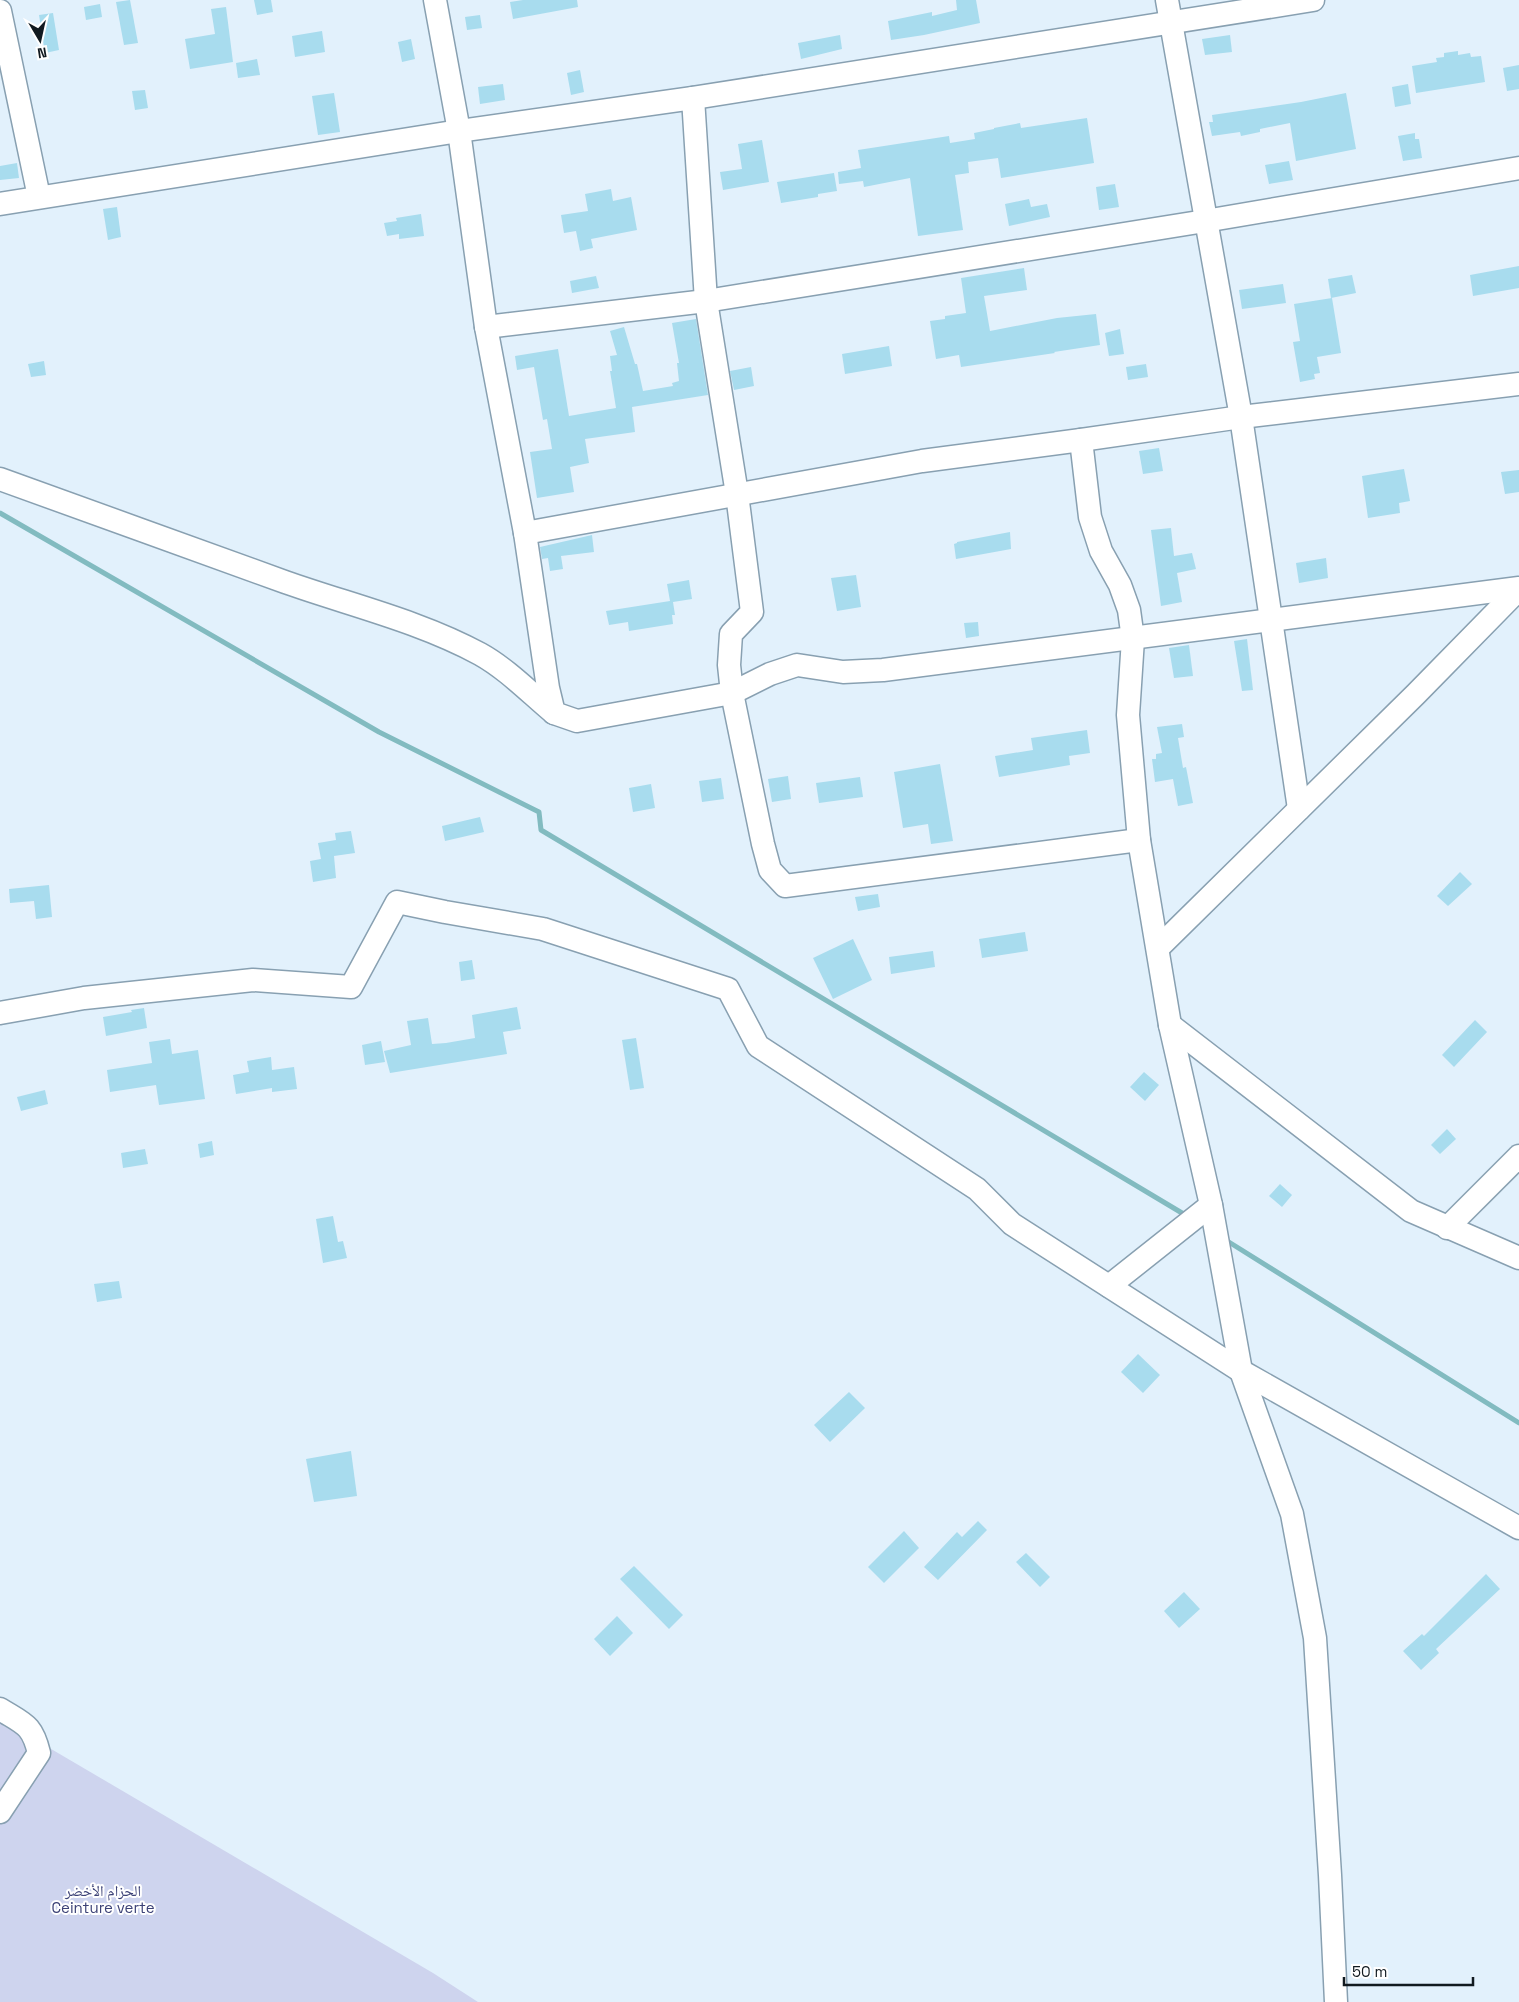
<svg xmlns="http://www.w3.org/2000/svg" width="1519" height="2002" font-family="'Space Grotesk','Noto Naskh Arabic',sans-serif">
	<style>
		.green { fill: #ced4ee }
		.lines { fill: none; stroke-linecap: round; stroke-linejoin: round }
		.stream { stroke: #82bbc0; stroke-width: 5 }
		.building { fill: #a8dcee }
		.minor-casing { stroke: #88a0b1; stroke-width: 25 }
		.minor { stroke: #fff; stroke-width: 22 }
		.labels { text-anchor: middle; stroke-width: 4; stroke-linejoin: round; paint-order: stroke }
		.park-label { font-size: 15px; fill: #3b4176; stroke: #fff }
	</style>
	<rect width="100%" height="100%" fill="#e2f1fc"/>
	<polygon class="green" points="0,1719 433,1973 478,2002 0,2002"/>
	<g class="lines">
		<g class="stream">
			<polyline points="0,513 379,732 539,812 541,830 1187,1216"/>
			<polyline points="1224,1239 1519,1423"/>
		</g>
	</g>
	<g class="building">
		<polygon points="130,0 138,43 124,45 116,2"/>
		<polygon points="254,0 271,0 273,12 257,15"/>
		<polygon points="523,0 577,0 578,7 513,19 510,2"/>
		<polygon points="956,0 976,0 980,23 924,35 891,40 888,21 932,12 932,16 957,10"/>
		<polygon points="100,4 102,17 86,20 84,7"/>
		<polygon points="226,7 233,62 190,69 185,39 215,34 211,9"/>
		<polygon points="53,13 59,50 45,53 39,15"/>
		<polygon points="480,15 482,28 467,30 465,17"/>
		<polygon points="322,31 325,52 295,57 292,36"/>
		<polygon points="840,35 842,49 801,59 798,43"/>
		<polygon points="1230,35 1232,52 1205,55 1202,39"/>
		<polygon points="411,39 415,59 402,62 398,42"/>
		<polygon points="1458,51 1458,55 1470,53 1471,57 1481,56 1485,82 1416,93 1412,66 1437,62 1436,58 1444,57 1444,53"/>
		<polygon points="257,59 260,75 238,78 236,63"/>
		<polygon points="1519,65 1519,89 1507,91 1503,68"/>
		<polygon points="580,70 584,92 571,95 567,73"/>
		<polygon points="503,84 505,100 480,104 478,87"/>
		<polygon points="1408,84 1411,104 1395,107 1392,87"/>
		<polygon points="145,90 148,108 135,110 132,91"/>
		<polygon points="334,93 340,132 318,135 312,96"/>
		<polygon points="1346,93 1356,149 1296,161 1290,123 1260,129 1260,132 1241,136 1240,132 1212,136 1209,122 1213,122 1212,115 1301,102"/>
		<polygon points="1087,118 1094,163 1001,178 998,158 968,162 969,173 955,175 963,230 918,236 910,178 864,187 863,181 839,184 838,172 861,168 858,150 949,136 950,143 975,139 974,133 994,129 994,128 1020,123 1021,128"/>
		<polygon points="1415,133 1415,139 1419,139 1422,158 1403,161 1398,136"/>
		<polygon points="762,140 769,182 723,190 720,172 742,169 738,144"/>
		<polygon points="1289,161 1293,180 1269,184 1265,165"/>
		<polygon points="17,163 19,178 0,180 0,166"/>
		<polygon points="834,173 837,191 818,194 818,197 781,203 777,182"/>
		<polygon points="1115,184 1119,207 1099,210 1096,187"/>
		<polygon points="611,189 613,201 631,197 637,230 591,239 593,248 580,251 576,231 564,233 561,215 588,211 585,194"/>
		<polygon points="1029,199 1031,207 1047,204 1050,217 1009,226 1005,204"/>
		<polygon points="117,207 121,237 108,240 103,209"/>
		<polygon points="421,214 424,236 399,239 399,234 387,236 384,223 397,221 396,218"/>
		<polygon points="1519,266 1519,288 1473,296 1470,275"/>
		<polygon points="1024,268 1027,290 984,296 990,331 1057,318 1096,314 1100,345 1054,352 1055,353 961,367 959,355 936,359 930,321 945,319 945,316 966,313 961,278"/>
		<polygon points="1352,275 1356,293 1331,298 1328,279"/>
		<polygon points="596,276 599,288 572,293 570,281"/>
		<polygon points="1283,284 1286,303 1242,309 1239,290"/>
		<polygon points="1332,298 1341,353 1317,357 1320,373 1314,374 1315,379 1300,382 1293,342 1300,341 1294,304"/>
		<polygon points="696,319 708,395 632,407 635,432 585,439 589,463 570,467 574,492 537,498 530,452 552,449 547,419 543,420 534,367 517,370 515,356 558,349 569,416 616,408 610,371 612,371 610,356 617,355 610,331 624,327 635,364 637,364 643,391 673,386 672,383 679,381 677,363 679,363 672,323"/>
		<polygon points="1120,329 1124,354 1109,356 1105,333"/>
		<polygon points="889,346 892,366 845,374 842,354"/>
		<polygon points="44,361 46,375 31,377 28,364"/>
		<polygon points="1146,364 1148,377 1128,380 1126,367"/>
		<polygon points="751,367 754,386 734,390 730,371"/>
		<polygon points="1159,448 1163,471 1143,474 1139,451"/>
		<polygon points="1404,469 1410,501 1399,503 1400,513 1368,518 1362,476"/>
		<polygon points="1519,470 1519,492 1505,494 1501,472"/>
		<polygon points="1171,528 1174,556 1192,553 1196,569 1177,573 1182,602 1161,606 1151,530"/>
		<polygon points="1010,532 1011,549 956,559 954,544 957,543 957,542"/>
		<polygon points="592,535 594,552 561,556 563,569 550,571 548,558 542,559 540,547"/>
		<polygon points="1326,558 1328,578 1299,583 1296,563"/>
		<polygon points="856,575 861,607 837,611 831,578"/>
		<polygon points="689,580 692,599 673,602 675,615 672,615 673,624 629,631 628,622 609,625 606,611 670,601 667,584"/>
		<polygon points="978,622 979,636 966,638 964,623"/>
		<polygon points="1247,639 1253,690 1242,691 1234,641"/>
		<polygon points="1189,645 1193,676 1174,678 1169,648"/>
		<polygon points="1182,724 1184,737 1178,738 1183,768 1186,767 1193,803 1178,806 1173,779 1155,782 1152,759 1156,759 1156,754 1162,753 1157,727"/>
		<polygon points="1087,730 1090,753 1069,756 1070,765 999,777 995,756 1033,750 1031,738"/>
		<polygon points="940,764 953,841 931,844 928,824 903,828 894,772"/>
		<polygon points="788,776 791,799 772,802 768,779"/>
		<polygon points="860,777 863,797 819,803 816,783"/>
		<polygon points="721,778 724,799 702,802 699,781"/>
		<polygon points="651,784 655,808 633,812 629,788"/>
		<polygon points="480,817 484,832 445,841 442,826"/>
		<polygon points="351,831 355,853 334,856 336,878 313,882 310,861 321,859 318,843 336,840 335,833"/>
		<polygon points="1460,872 1472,884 1448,906 1437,896"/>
		<polygon points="49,885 52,917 36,919 34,901 10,903 9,889"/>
		<polygon points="878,894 880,907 858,911 855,897"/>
		<polygon points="1025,932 1028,951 982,958 979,939"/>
		<polygon points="853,939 872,980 833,999 813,958"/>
		<polygon points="933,951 935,967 891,974 889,957"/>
		<polygon points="472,960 475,979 461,981 459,962"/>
		<polygon points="517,1007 521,1029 503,1032 507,1054 390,1073 384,1051 411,1045 407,1021 428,1018 432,1044 446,1043 475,1038 472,1015"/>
		<polygon points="144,1008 147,1028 106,1036 103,1017 132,1012 131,1010"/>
		<polygon points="1475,1020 1487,1032 1454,1067 1442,1055"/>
		<polygon points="636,1038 644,1088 630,1090 622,1040"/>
		<polygon points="170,1039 172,1054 198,1050 205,1099 159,1105 156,1085 110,1092 107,1070 152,1063 149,1042"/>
		<polygon points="381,1041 385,1062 365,1065 362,1045"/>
		<polygon points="271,1057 272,1070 294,1067 297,1089 272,1092 272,1088 236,1094 233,1075 249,1072 247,1061"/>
		<polygon points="1144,1072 1159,1085 1145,1101 1130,1087"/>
		<polygon points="45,1090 48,1104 21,1111 17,1097"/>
		<polygon points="1447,1129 1456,1139 1440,1154 1431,1145"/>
		<polygon points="212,1141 214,1155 200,1158 198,1144"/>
		<polygon points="145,1149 148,1164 123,1168 121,1153"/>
		<polygon points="1280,1184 1292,1195 1282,1207 1269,1196"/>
		<polygon points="333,1216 338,1242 343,1241 347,1258 323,1263 316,1219"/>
		<polygon points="119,1281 122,1298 97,1302 94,1284"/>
		<polygon points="1138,1354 1160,1375 1143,1393 1121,1372"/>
		<polygon points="849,1392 865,1408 830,1442 814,1425"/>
		<polygon points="351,1451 357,1496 314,1502 306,1459"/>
		<polygon points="978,1521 987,1530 938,1580 924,1567 957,1532 962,1537"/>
		<polygon points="904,1531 919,1548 884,1583 868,1567"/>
		<polygon points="1026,1553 1050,1577 1040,1587 1016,1562"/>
		<polygon points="634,1566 683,1615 669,1629 620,1579"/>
		<polygon points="1486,1574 1500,1589 1436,1649 1439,1653 1421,1670 1403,1651 1422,1634 1424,1636"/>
		<polygon points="1184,1592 1200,1609 1179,1628 1164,1611"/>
		<polygon points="617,1616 633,1633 610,1656 594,1639"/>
	</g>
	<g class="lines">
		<g class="minor-casing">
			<g id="minor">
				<polyline points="435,0 459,131 486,327 525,533 548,688 554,713 577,721 732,693 770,674 797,665 843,672 883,670 1519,588"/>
				<polyline points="1167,0 1241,417 1299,809"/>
				<polyline points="0,11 39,197"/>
				<polyline points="693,98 706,301 737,494 752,612 731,634 729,665 732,693 763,844 770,870 785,886 1139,840"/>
				<polyline points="0,204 459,131 693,98 1313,0"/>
				<polyline points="486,327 706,301 1205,221 1519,168"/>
				<polyline points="1081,440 1090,517 1101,551 1120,585 1129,610 1133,639 1128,715 1139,840 1170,1025 1211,1205 1241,1371 1292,1514 1315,1638 1330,1875 1336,2002"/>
				<path d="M0 479C95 513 190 548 285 582 350 605 419 621 480 654 507 669 530 693 554 713"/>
				<polyline points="525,533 922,461 1081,440 1241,417 1519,384"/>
				<polyline points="1158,948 1416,694 1519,589"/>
				<polyline points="0,1013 84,998 253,980 351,987 397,902 445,912 543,929 728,989 758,1046 977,1189 1012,1224 1241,1371 1519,1528"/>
				<polyline points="1170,1025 1411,1211 1519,1258"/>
				<polyline points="1447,1228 1519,1156"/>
				<polyline points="1109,1286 1211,1205"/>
				<path d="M0 1709C24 1724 32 1724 39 1753L0 1812"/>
			</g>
		</g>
		<use href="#minor" class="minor"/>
	</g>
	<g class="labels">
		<g class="park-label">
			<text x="103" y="1896">الحزام الأخضر<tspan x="103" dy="17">Ceinture verte</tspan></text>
		</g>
	</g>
	<g transform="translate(40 40) rotate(171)" stroke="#ffffff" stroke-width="4" paint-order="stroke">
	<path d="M0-4L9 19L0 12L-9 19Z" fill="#111a20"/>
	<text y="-8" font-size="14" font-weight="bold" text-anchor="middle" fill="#111a20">N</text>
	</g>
	<path d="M1344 1977v8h129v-8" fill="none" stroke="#111a20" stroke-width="2.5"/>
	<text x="1352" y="1977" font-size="15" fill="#111a20" stroke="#ffffff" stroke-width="4" paint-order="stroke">50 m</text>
</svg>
